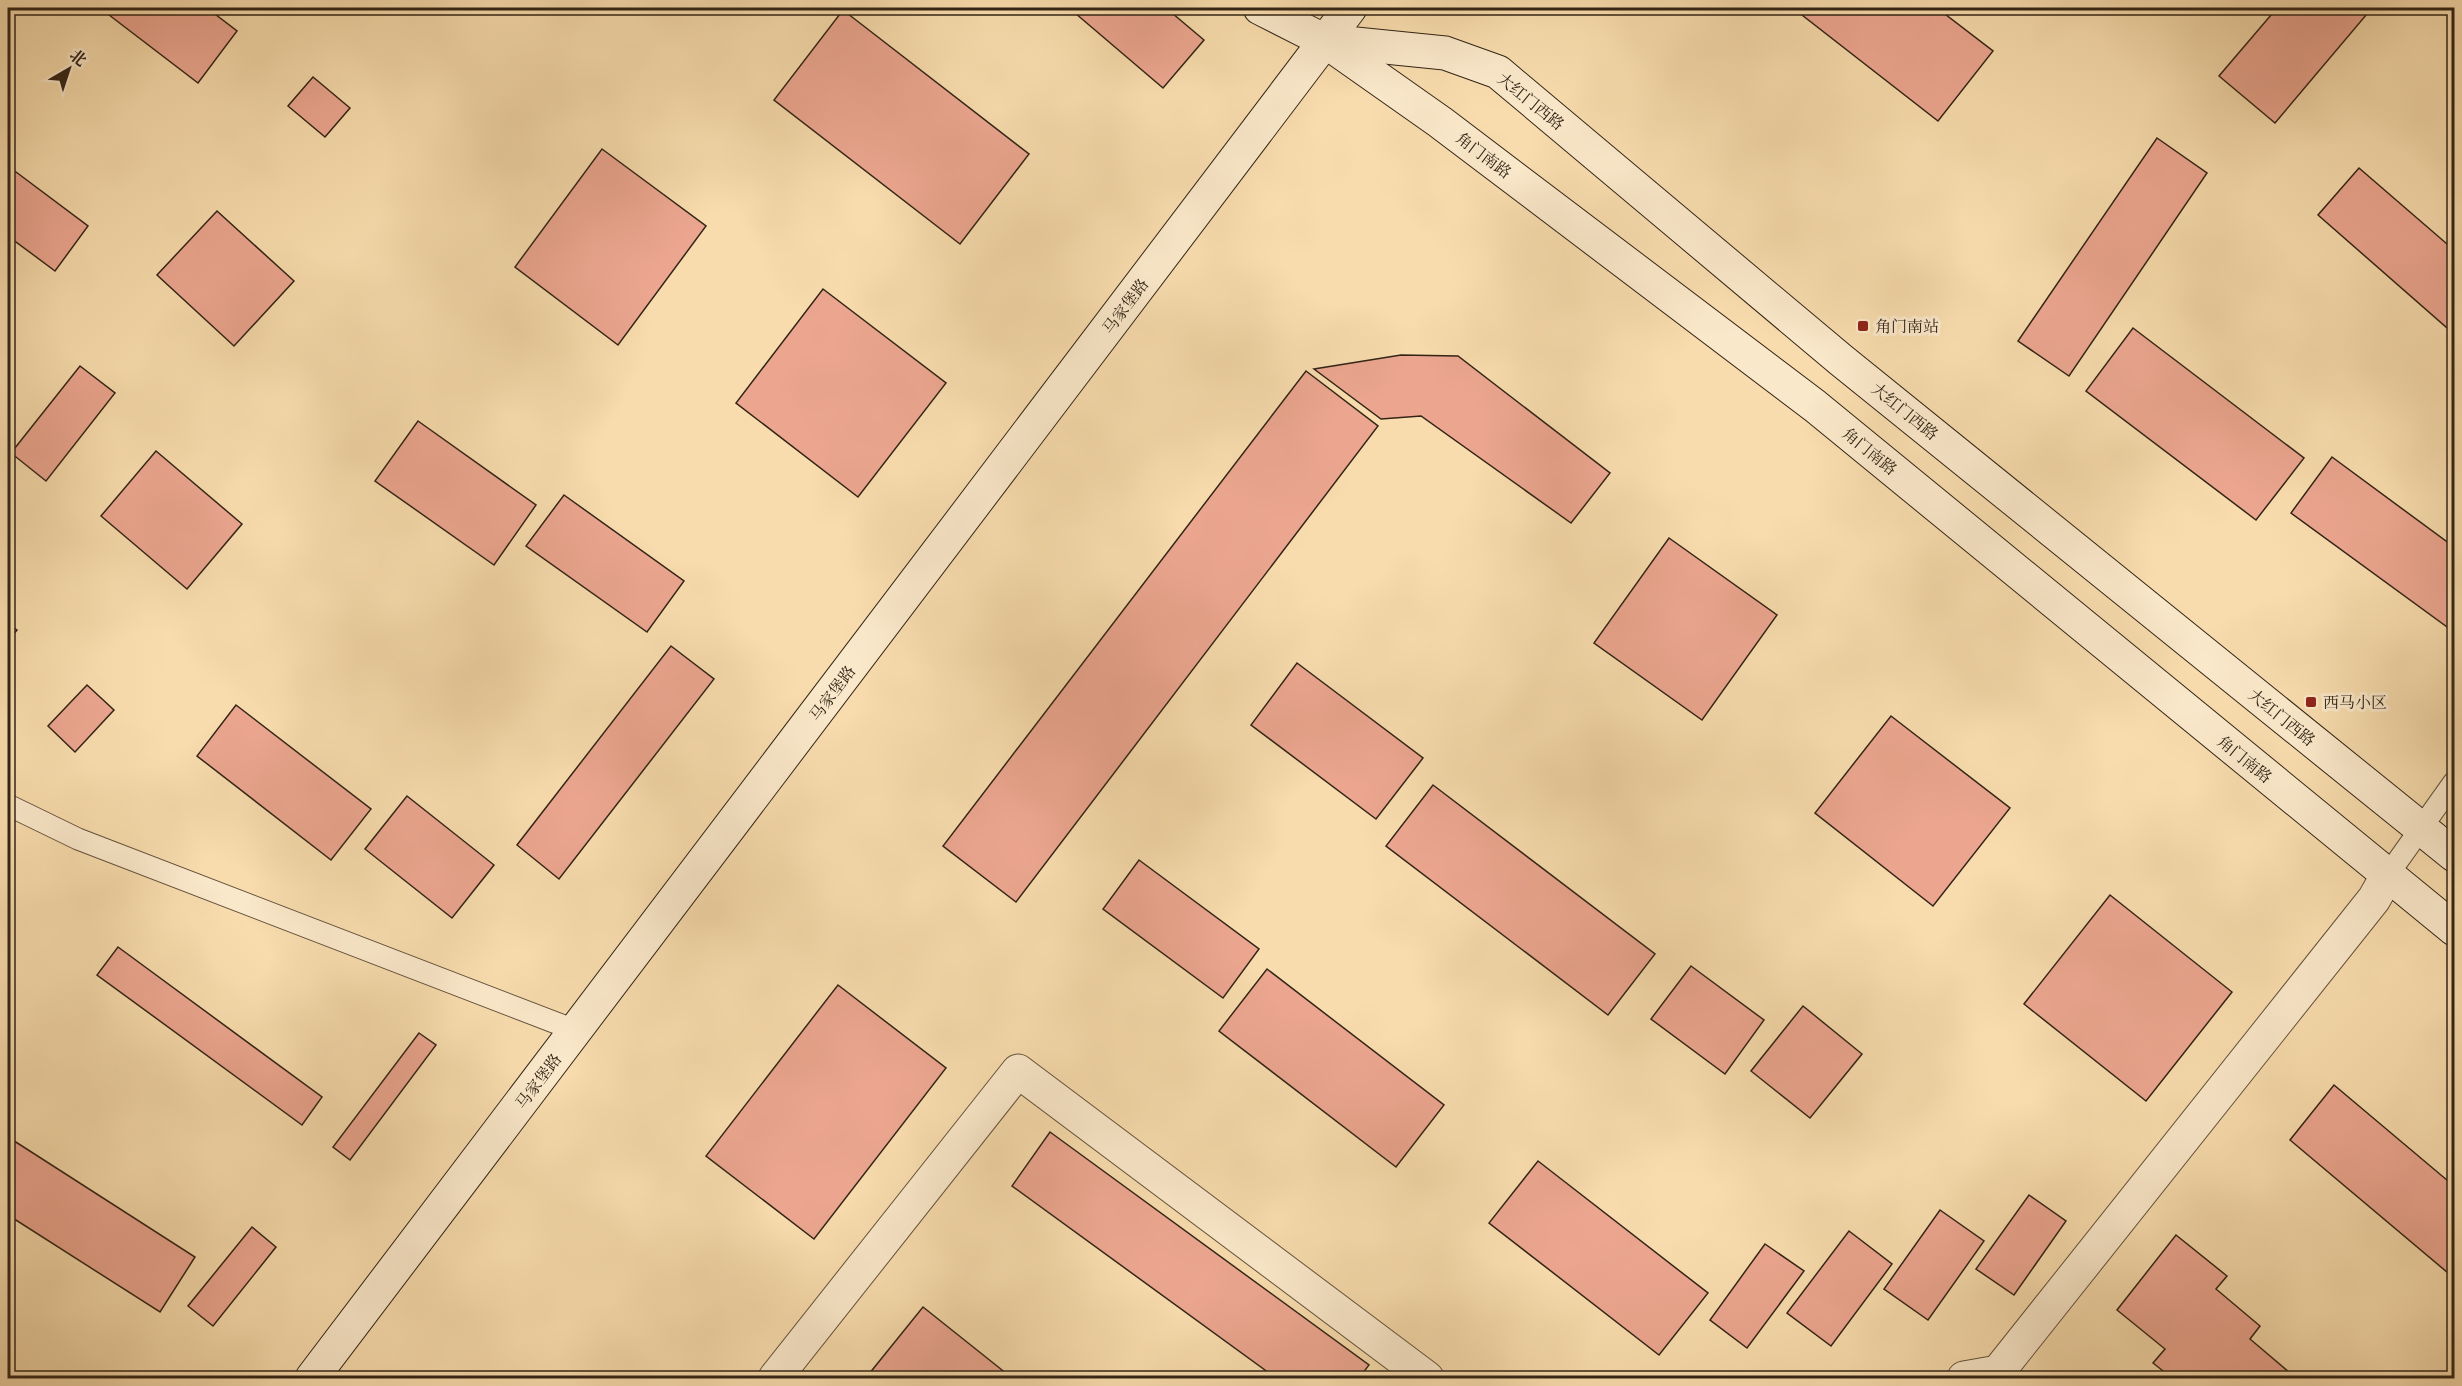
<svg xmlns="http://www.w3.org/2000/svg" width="2462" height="1386" font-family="'IM FELL English','Noto Serif SC',serif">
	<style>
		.building { fill: #eca690; stroke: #322416; stroke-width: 1.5 }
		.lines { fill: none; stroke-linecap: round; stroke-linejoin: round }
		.lane-casing { stroke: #64523c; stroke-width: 23 }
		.street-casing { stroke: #64523c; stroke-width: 35 }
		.secondary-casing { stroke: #322416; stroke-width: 35 }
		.lane { stroke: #fae8ca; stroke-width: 21 }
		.street { stroke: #fae8ca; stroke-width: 33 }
		.secondary { stroke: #fae8ca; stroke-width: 33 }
		.poi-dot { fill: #8f2418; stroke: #fae8ca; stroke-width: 2 }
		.labels { text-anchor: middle; stroke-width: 6; stroke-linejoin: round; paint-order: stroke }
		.street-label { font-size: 16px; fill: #322416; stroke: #fae8ca }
		.poi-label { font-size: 16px; fill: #322416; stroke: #fae8ca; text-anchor: start }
	</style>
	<rect width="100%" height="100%" fill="#f8dcad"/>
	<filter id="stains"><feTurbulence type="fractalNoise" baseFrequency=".00333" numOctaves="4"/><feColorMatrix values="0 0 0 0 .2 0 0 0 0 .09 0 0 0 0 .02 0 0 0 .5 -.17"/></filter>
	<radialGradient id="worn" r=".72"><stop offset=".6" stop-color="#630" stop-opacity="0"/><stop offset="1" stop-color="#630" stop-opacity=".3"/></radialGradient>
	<g class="building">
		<polygon points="100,8 207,8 237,31 198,83"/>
		<polygon points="1080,8 1166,8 1204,40 1163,88 1075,13"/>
		<polygon points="1793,8 1937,8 1993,51 1938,121"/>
		<polygon points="2277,8 2372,8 2275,123 2219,76"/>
		<polygon points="843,10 1029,154 960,244 774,100"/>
		<polygon points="313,77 350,108 325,137 288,106"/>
		<polygon points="2157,138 2207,173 2069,376 2018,341"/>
		<polygon points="602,149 706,226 618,345 515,267"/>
		<polygon points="8,166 88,226 55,271 8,236"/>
		<polygon points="2359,168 2454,250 2454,334 2318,215"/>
		<polygon points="217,211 294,281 234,346 157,275"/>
		<polygon points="823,289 946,383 858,497 736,403"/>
		<polygon points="2133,328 2304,458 2256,520 2086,391"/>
		<polygon points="1401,355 1458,356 1610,473 1571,523 1421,416 1381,419 1314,369"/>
		<polygon points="80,366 115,393 46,481 11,453"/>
		<polygon points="1306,371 1378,426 1016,902 943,846"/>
		<polygon points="418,421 536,505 494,565 375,481"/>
		<polygon points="156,451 242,524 187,589 101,516"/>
		<polygon points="2332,457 2454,547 2454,632 2291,513"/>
		<polygon points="564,495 684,581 647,632 526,546"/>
		<polygon points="1669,538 1777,615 1702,720 1594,643"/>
		<polygon points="8,623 17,630 8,641"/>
		<polygon points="671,646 714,679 559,879 517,845"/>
		<polygon points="1297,663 1423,758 1376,819 1251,725"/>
		<polygon points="87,685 114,710 75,752 48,726"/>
		<polygon points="236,705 371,809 331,860 197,756"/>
		<polygon points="1891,716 2010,808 1933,906 1815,813"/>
		<polygon points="1433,785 1655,954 1608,1015 1386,846"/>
		<polygon points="407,796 494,865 452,918 365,849"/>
		<polygon points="1139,860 1259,949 1223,998 1103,909"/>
		<polygon points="2110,895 2232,992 2146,1101 2024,1004"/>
		<polygon points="118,947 322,1097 302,1125 97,975"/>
		<polygon points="1691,966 1764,1020 1725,1074 1651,1019"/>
		<polygon points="1267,969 1444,1105 1396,1167 1219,1031"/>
		<polygon points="838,985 946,1068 814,1239 706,1156"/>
		<polygon points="1803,1006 1862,1054 1810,1118 1751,1071"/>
		<polygon points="419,1033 436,1045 350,1160 333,1147"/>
		<polygon points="2334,1085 2454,1186 2454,1278 2290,1140"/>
		<polygon points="1050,1132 1369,1365 1359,1378 1276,1378 1012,1186"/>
		<polygon points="8,1137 195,1257 160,1312 8,1215"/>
		<polygon points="1538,1161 1708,1293 1659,1355 1489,1223"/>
		<polygon points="2029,1195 2066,1221 2014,1295 1976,1269"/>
		<polygon points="1940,1210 1984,1241 1928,1320 1884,1289"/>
		<polygon points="252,1227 276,1247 213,1326 188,1306"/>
		<polygon points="1849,1231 1892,1264 1831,1346 1787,1313"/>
		<polygon points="2176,1235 2227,1276 2216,1289 2260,1326 2250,1339 2296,1378 2172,1378 2153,1363 2165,1349 2117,1310"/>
		<polygon points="1765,1244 1804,1271 1747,1348 1710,1320"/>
		<polygon points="923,1307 1012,1378 874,1378 869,1374"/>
	</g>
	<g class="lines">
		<g class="lane-casing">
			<g id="lane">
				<polyline points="8,805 78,839 577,1031"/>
				<polyline points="2387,876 2454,782"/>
			</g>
		</g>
		<g class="street-casing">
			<g id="street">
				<polyline points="775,1378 1018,1071 1427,1378"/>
				<polyline points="1964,1378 1998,1372 2374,899 2387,876"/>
			</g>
		</g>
		<g class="secondary-casing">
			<g id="secondary">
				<polyline points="1260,8 1325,41 1440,122 1815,406 2454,929"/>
				<polyline points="1326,41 1445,53 1498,72 1841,360 2454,855"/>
				<polyline points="312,1378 1350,8"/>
			</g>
		</g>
		<use href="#lane" class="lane"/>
		<use href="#street" class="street"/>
		<use href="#secondary" class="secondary"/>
	</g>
	<g class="poi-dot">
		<rect x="1857" y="320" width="12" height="12" rx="3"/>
		<rect x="2305" y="696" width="12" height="12" rx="3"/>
	</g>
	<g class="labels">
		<g class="street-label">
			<text transform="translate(1531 101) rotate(39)" y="6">大红门西路</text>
			<text transform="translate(1484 155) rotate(37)" y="6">角门南路</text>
			<text transform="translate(1125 306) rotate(-53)" y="6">马家堡路</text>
			<text transform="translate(1905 411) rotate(39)" y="6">大红门西路</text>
			<text transform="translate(1870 451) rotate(39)" y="6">角门南路</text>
			<text transform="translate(832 693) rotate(-53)" y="6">马家堡路</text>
			<text transform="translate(2282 717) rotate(39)" y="6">大红门西路</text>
			<text transform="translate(2245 759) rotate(39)" y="6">角门南路</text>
			<text transform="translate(538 1081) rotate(-53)" y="6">马家堡路</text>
		</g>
		<g class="poi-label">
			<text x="1875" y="332">角门南站</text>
			<text x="2323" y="708">西马小区</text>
		</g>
	</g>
	<rect width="2462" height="1386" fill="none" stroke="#f8dcad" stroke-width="30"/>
	<rect x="9" y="9" width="2444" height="1368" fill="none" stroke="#322416" stroke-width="3"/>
	<rect x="15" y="15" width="2432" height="1356" fill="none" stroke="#322416" stroke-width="1.5"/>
	<g transform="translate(69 69) rotate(39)" stroke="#fae8ca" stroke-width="4.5" paint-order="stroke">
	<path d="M0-4.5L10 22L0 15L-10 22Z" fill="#322416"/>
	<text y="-9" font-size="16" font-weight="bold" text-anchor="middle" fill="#322416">北</text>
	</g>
	<rect width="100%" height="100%" filter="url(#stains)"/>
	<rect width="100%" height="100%" fill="url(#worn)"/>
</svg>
